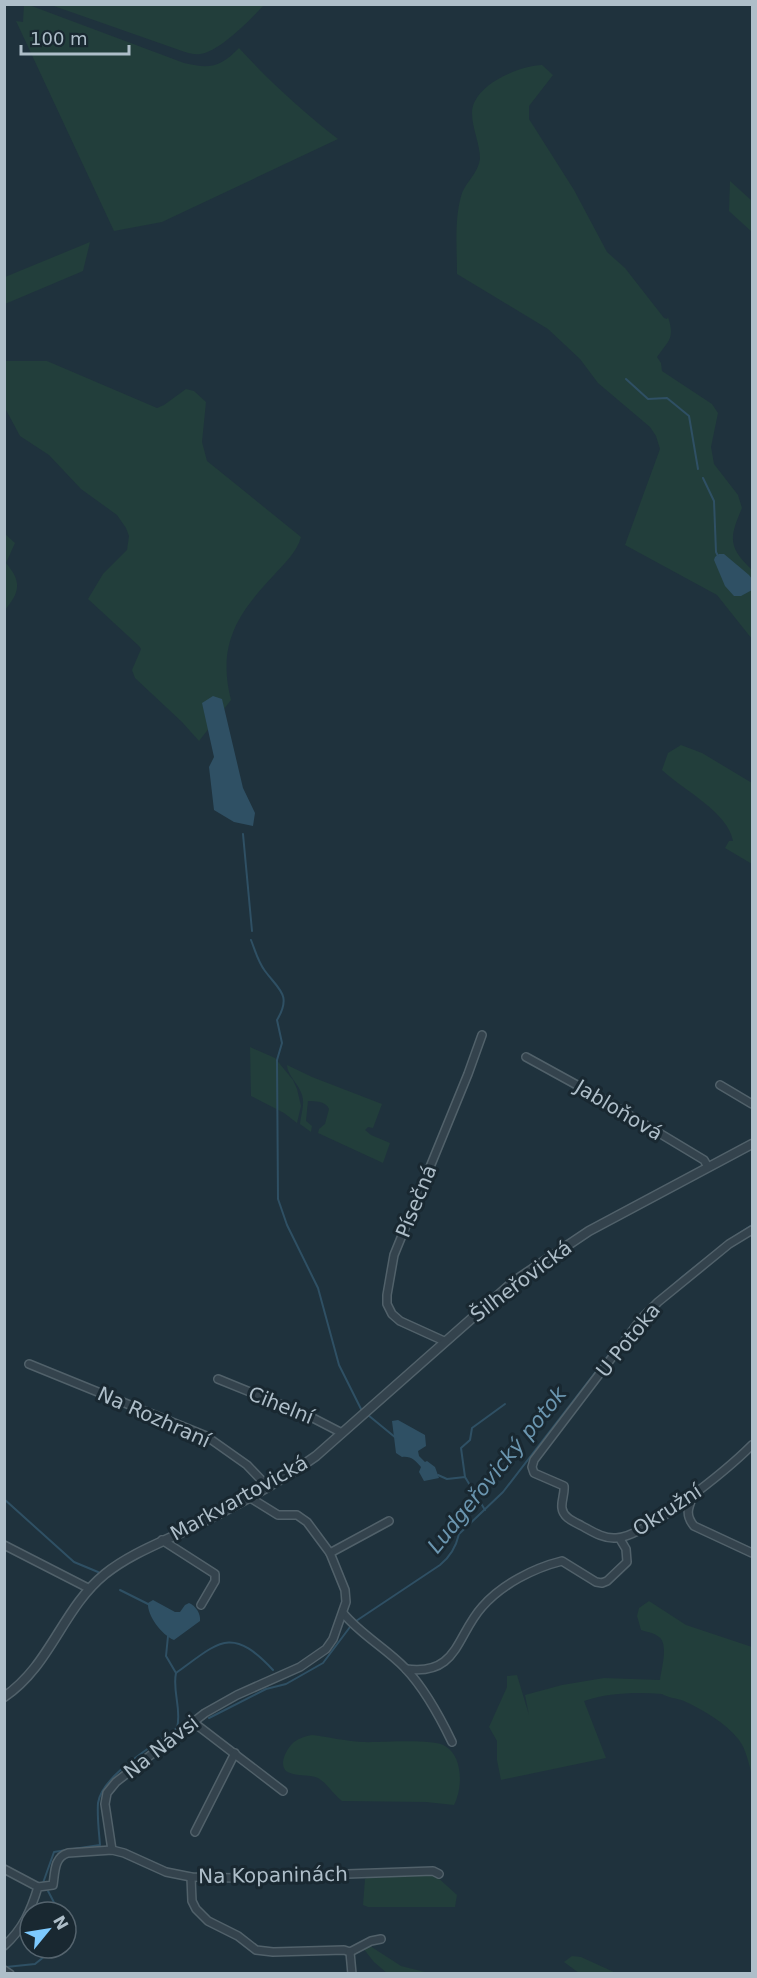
<svg xmlns="http://www.w3.org/2000/svg" width="757" height="1978" font-family="'DejaVu Sans',sans-serif">
	<style>
		.green { fill: #223e3b }
		.water { fill: #2f5064 }
		.lines { fill: none; stroke-linecap: round; stroke-linejoin: round }
		.stream { stroke: #2f5064; stroke-width: 2 }
		.minor-casing { stroke: #51616a; stroke-width: 10 }
		.tertiary-casing { stroke: #51616a; stroke-width: 11 }
		.minor { stroke: #34434d; stroke-width: 7 }
		.tertiary { stroke: #34434d; stroke-width: 8 }
		.labels { text-anchor: middle; stroke-width: 6; stroke-linejoin: round; paint-order: stroke }
		.street-label { font-size: 20px; fill: #aebec9; stroke: #192831 }
		.water-label { font-size: 21px; font-style: italic; fill: #6b96b0; stroke: #192831 }
	</style>
	<rect width="100%" height="100%" fill="#1f323d"/>
	<g class="green">
		<path d="M24 5H29L184 63C209 69 220 68 239 48 269 81 302 111 338 139L162 222 114 231 16 21 23 22Z"/>
		<path d="M51 5H264C251 19 219 52 200 54 195 55 189 53 185 52Z"/>
		<path d="M542 65 553 75 529 106V119L574 190 607 252 625 268 664 318 667 319 668 317C675 338 669 340 657 357L661 363 662 371 712 404 718 413 711 447 714 464 738 495 742 508C729 538 728 547 752 570V639L717 595 625 545 660 449 656 436 650 427 598 383 580 359 548 329 457 274C457 248 454 218 462 193 467 181 478 173 480 159 480 144 472 128 472 113 472 85 519 66 542 65Z"/>
		<polygon points="730,181 752,201 752,232 729,211"/>
		<polygon points="90,242 83,271 5,304 5,277"/>
		<path d="M4 361H47L157 408 164 405 186 389 194 391 206 402 202 442 207 461 301 537C297 552 284 564 274 575 237 614 217 645 231 700L199 741 182 722 135 678 132 670 141 649 139 646 88 599 103 574 127 550 129 536 126 528 117 515 81 489 49 455 20 436 5 408Z"/>
		<path d="M5 534 15 543 6 563C22 582 20 592 5 610Z"/>
		<path d="M681 745 702 753 752 783V864L725 848 729 841H733C728 812 683 790 662 770L668 753Z"/>
		<polygon points="250,1047 275,1058 293,1080 297,1089 301,1106 297,1123 284,1113 251,1096"/>
		<path d="M287 1065 312 1077 382 1104 373 1128 368 1127 365 1130 371 1135 390 1143 383 1163 318 1133 319 1129 325 1124 329 1109C326 1101 315 1101 308 1101L306 1121 312 1126 311 1132 300 1124C301 1114 305 1104 302 1095 299 1084 287 1075 287 1065Z"/>
		<path d="M649 1601 686 1625 752 1647V1776C749 1764 746 1749 739 1740 726 1723 703 1710 684 1701 677 1698 668 1698 662 1694 636 1692 608 1693 584 1701L606 1758 501 1780 497 1760V1741L489 1727 507 1687V1676L517 1675 529 1715 525 1695 562 1685 604 1678 660 1680C661 1670 669 1644 659 1637 655 1633 647 1632 641 1630L637 1616 639 1608Z"/>
		<path d="M312 1735C328 1737 345 1741 362 1742 380 1743 431 1738 445 1746 463 1756 463 1788 454 1805L426 1802 342 1801C334 1795 327 1783 318 1778 309 1774 294 1777 286 1771 278 1763 288 1747 294 1742 300 1738 305 1736 312 1735Z"/>
		<polygon points="429,1875 436,1876 457,1895 455,1907 368,1907 363,1905 365,1879 367,1878"/>
		<polygon points="367,1944 401,1966 429,1973 387,1973 374,1962 363,1948"/>
		<polygon points="572,1956 581,1957 616,1973 579,1973 564,1962"/>
	</g>
	<g class="water">
		<polygon points="719,554 724,554 749,575 752,579 752,590 741,596 734,596 725,586 714,560 715,557"/>
		<polygon points="213,696 222,699 243,788 255,813 253,826 234,822 214,810 209,767 214,757 202,703"/>
		<path d="M398 1420 425 1435 426 1446 418 1451 419 1456 425 1462 427 1461 435 1467 439 1478 424 1481 419 1472 421 1467C415 1460 411 1456 402 1457L396 1453 392 1421Z"/>
		<path d="M153 1600 175 1612H180L185 1605 189 1603C196 1606 201 1614 200 1621L174 1640C162 1635 147 1616 148 1603Z"/>
	</g>
	<g class="lines">
		<g class="stream">
			<polyline points="626,379 648,399 667,398 689,416 698,469"/>
			<polyline points="703,478 714,501 716,552 718,556"/>
			<polyline points="243,834 252,931"/>
			<path d="M251 940C255 950 258 962 265 971 279 990 292 995 277 1020L282 1043 277 1060 278 1199 287 1225 318 1288 339 1365 361 1409"/>
			<polyline points="732,1238 752,1225"/>
			<polyline points="643,1313 681,1278 714,1252"/>
			<polyline points="368,1415 396,1438"/>
			<polyline points="438,1475 447,1479 465,1477 485,1510"/>
			<polyline points="465,1477 461,1448 470,1440 472,1428 505,1404"/>
			<polyline points="4,1499 74,1562 98,1572"/>
			<polyline points="120,1590 150,1605"/>
			<path d="M176 1673C219 1642 231 1625 273 1670"/>
			<path d="M209 1718 266 1689 286 1684 323 1663 353 1623 440 1565C450 1557 456 1547 459 1534L503 1492 631 1326"/>
			<path d="M73 1849 100 1845C99 1832 97 1817 98 1803 102 1775 155 1745 177 1728 182 1709 172 1691 176 1673L166 1656 168 1636"/>
			<polyline points="43,1883 54,1852 67,1850"/>
			<polyline points="48,1891 59,1912"/>
			<polyline points="6,1967 35,1964 55,1948"/>
		</g>
		<g class="minor-casing">
			<g id="minor">
				<polyline points="526,1057 606,1101 704,1160 708,1167"/>
				<polyline points="720,1085 752,1104"/>
				<path d="M752 1230 729 1244 658 1302 642 1318 534 1460 532 1467 534 1473 564 1486C565 1493 561 1501 562 1508 563 1518 575 1522 582 1526 593 1532 604 1539 616 1538 646 1537 730 1467 752 1445"/>
				<polyline points="444,1341 400,1321 392,1314 387,1304 387,1295 394,1255 468,1074 482,1035"/>
				<polyline points="29,1364 206,1436 247,1465 268,1487"/>
				<polyline points="218,1379 309,1416 342,1433"/>
				<path d="M693 1496C688 1508 685 1515 694 1526L752 1553"/>
				<polyline points="162,1540 215,1574 215,1581 201,1605"/>
				<polyline points="4,1545 88,1588"/>
				<polyline points="330,1553 389,1521"/>
				<path d="M343 1613C361 1635 386 1648 405 1668 425 1689 440 1717 452 1742"/>
				<path d="M406 1669C458 1676 456 1636 482 1607 502 1584 534 1568 562 1561L596 1582 602 1583 607 1581 627 1562 626 1549 620 1539"/>
				<polyline points="193,1722 283,1791"/>
				<polyline points="195,1832 235,1753"/>
				<polyline points="112,1850 105,1804 107,1793 116,1782 205,1713 237,1695 300,1667 326,1649 333,1639 346,1602 345,1590 330,1553 307,1522 297,1515 278,1515 249,1497"/>
				<polyline points="4,1869 38,1887"/>
				<polyline points="191,1877 192,1901 196,1909 208,1921 238,1936 256,1950 273,1952 344,1950 350,1952 371,1941 381,1939"/>
				<path d="M4 1946C23 1929 31 1910 38 1887L53 1885C55 1872 54 1857 68 1853L112 1850 124 1853 166 1872 191 1877 235 1878 433 1871 439 1874"/>
				<polyline points="350,1952 352,1974"/>
				<polyline points="4,1970 10,1974"/>
			</g>
		</g>
		<g class="tertiary-casing">
			<path id="tertiary" d="M4 1697C51 1665 62 1609 105 1574 130 1554 160 1543 189 1529 233 1507 277 1484 316 1456L513 1282 589 1231 752 1144"/>
		</g>
		<use href="#minor" class="minor"/>
		<use href="#tertiary" class="tertiary"/>
	</g>
	<g class="labels">
		<g class="street-label">
			<text transform="translate(619 1110) rotate(31)" y="7">Jabloňová</text>
			<text transform="translate(416 1201) rotate(-68)" y="7">Písečná</text>
			<text transform="translate(521 1281) rotate(-37)" y="7">Šilheřovická</text>
			<text transform="translate(628 1340) rotate(-51)" y="7">U Potoka</text>
			<text transform="translate(281 1405) rotate(22)" y="7">Cihelní</text>
			<text transform="translate(154 1417) rotate(24)" y="7">Na Rozhraní</text>
			<text transform="translate(239 1498) rotate(-29)" y="7">Markvartovická</text>
			<text transform="translate(667 1510) rotate(-33)" y="7">Okružní</text>
			<text transform="translate(161 1747) rotate(-38)" y="7">Na Návsi</text>
			<text transform="translate(273 1875) rotate(-1)" y="7">Na Kopaninách</text>
		</g>
		<g class="water-label">
			<text transform="translate(497 1470) rotate(-51)" y="7">Ludgeřovický potok</text>
		</g>
	</g>
	<rect width="757" height="1978" fill="none" stroke="#aebec9" stroke-width="12"/>
	<g transform="translate(48 1930) rotate(60)"><circle r="28" fill="#192831" stroke="#55646e" stroke-width="1.5"/>
	<path d="M0-4.5L10 22L0 15L-10 22Z" fill="#7dcaff"/>
	<text y="-9" font-size="16" font-weight="bold" text-anchor="middle" fill="#aebec9">N</text>
	</g>
	<path d="M21 45v9h108v-9" fill="none" stroke="#aebec9" stroke-width="3"/>
	<text x="30" y="45" font-size="18" fill="#aebec9" stroke="#192831" stroke-width="4.5" paint-order="stroke">100 m</text>
</svg>
